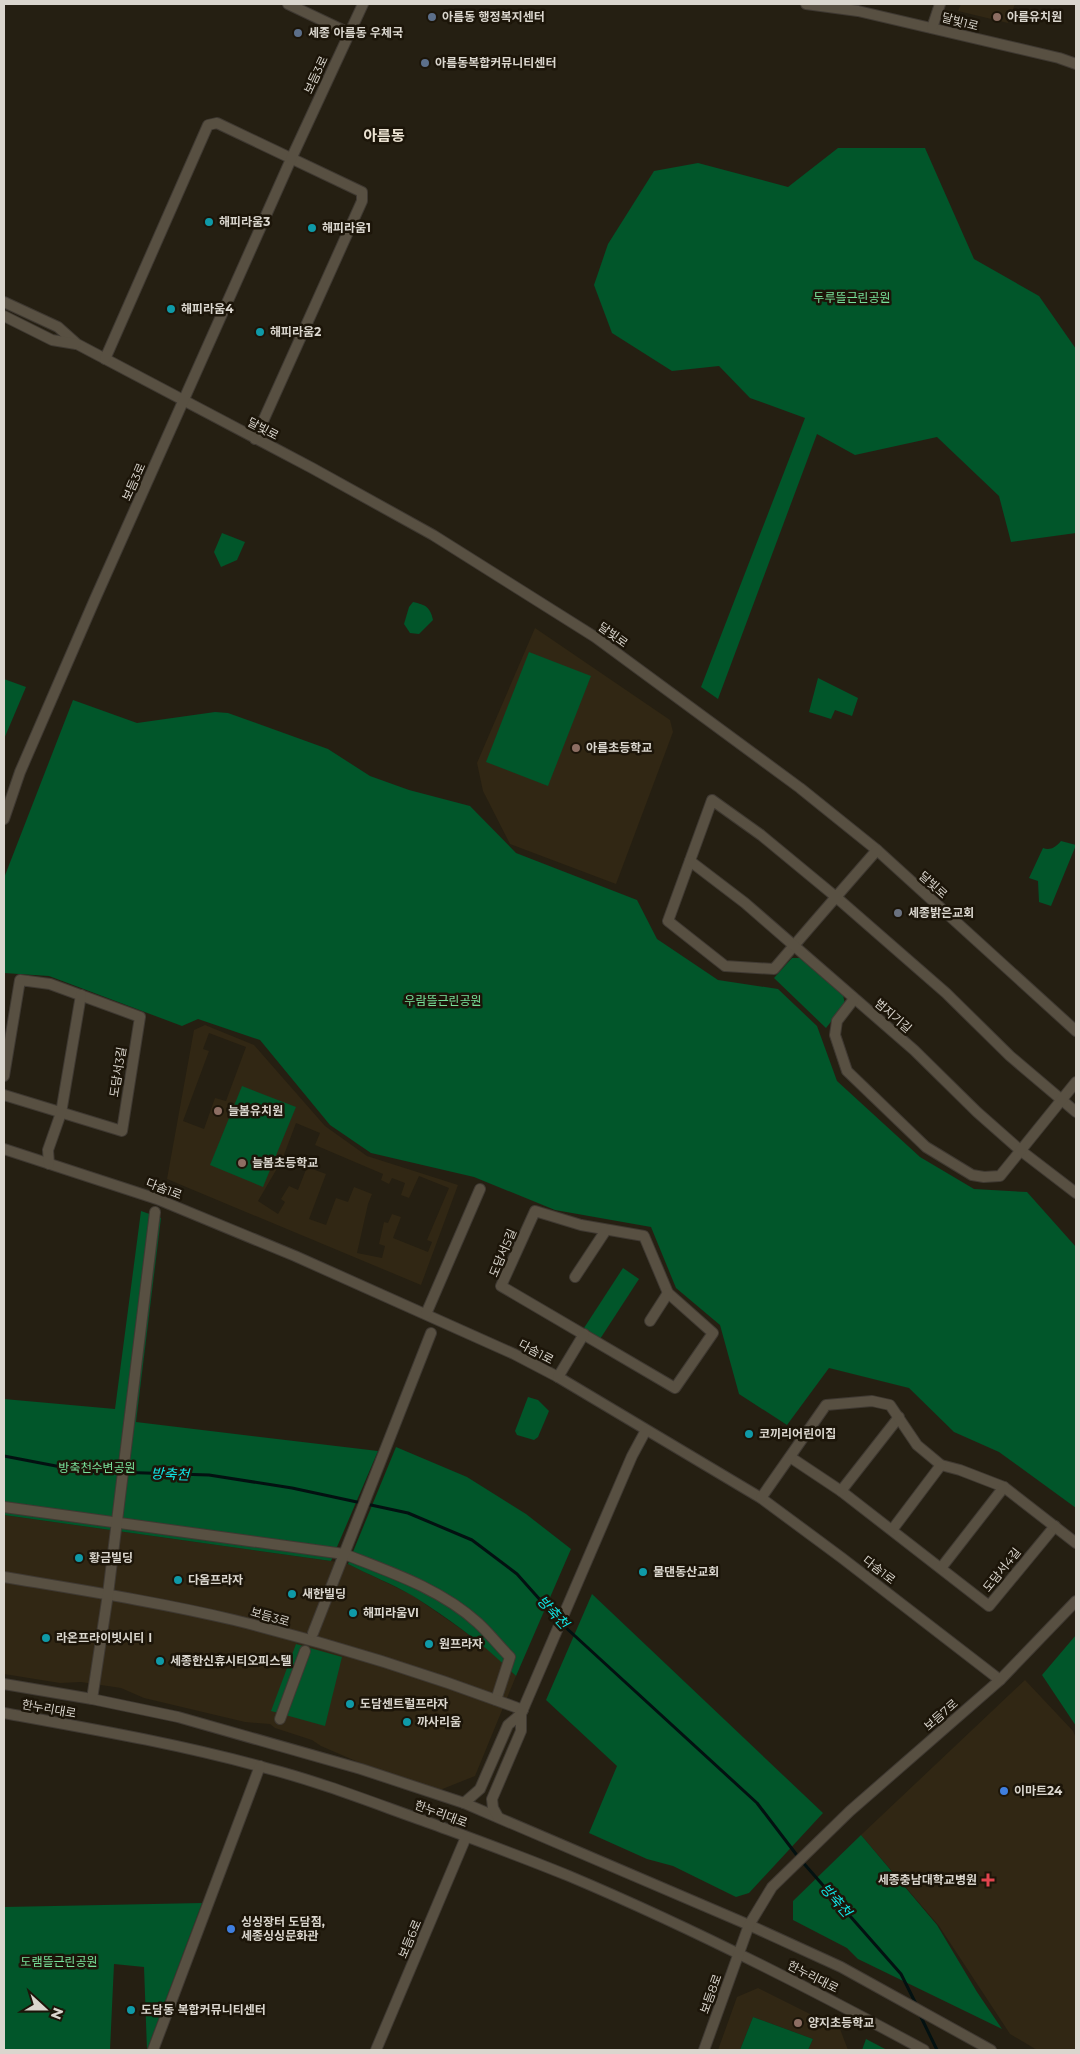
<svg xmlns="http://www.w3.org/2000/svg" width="1080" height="2054" font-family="Montserrat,'Noto Sans KR',sans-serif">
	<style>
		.built { fill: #312714; fill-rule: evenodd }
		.green { fill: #01562a }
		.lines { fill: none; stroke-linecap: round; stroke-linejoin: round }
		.stream { stroke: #031111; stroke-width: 3 }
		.minor-casing { stroke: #3f3932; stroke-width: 12 }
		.minor { stroke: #585042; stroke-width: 10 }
		.service-dot { fill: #5c6f8a; stroke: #1c1509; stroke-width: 2 }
		.education-dot { fill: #8d6e63; stroke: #1c1509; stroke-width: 2 }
		.culture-dot { fill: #0f9aa8; stroke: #1c1509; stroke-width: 2 }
		.worship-dot { fill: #6b7280; stroke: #1c1509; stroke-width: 2 }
		.shop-dot { fill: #3f7fe0; stroke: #1c1509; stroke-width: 2 }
		.health-dot { fill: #e0444e; stroke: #1c1509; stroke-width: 2 }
		.labels { text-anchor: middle; stroke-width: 5; stroke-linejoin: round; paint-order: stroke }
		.poi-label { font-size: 12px; font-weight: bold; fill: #dad6ce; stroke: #1c1509; text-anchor: start }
		.street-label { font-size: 12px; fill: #dad6ce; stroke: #1c1509 }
		.park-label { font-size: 12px; fill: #78e29a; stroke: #1c1509 }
		.water-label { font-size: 14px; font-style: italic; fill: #10e6e6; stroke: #1c1509 }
		.quarter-label { font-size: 15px; font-weight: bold; fill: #ece3d2; stroke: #1c1509 }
	</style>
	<rect width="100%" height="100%" fill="#251f12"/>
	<g class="built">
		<polygon points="961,4 1015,4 1008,23 958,11"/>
		<polygon points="535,628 670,720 673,732 616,884 510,844 483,791 477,763"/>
		<path d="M205 1025 254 1045 325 1126 367 1156 458 1185 421 1285 167 1179 194 1030ZM209 1033 246 1047 226 1101 215 1098 204 1129 183 1121 209 1051 203 1049ZM296 1123 320 1133 315 1145 383 1174 381 1180 389 1184 392 1178 405 1183 401 1195 409 1198 419 1176 449 1188 427 1240 432 1242 428 1252 393 1238 401 1217 392 1214 388 1223 384 1222 379 1244 385 1246 382 1258 357 1253 368 1204 372 1194 354 1187 348 1202 336 1198 326 1225 309 1219 326 1174 307 1167 298 1190 289 1186 281 1199 285 1202 278 1214 258 1201 282 1160Z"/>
		<polygon points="4,1515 331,1561 348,1564 412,1595 461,1629 492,1652 516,1676 475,1776 440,1790 358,1762 321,1746 312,1740 275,1728 270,1724 245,1722 144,1698 121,1688 81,1682 60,1683 4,1674"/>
		<polygon points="1025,1680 1073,1731 1076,1738 1076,2050 1037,2050 1010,2034 939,1926 861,1835"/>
		<polygon points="758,1988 840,2029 848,2050 808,2050 813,2039 753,2017 740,2050 718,2050 737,1997"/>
	</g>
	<g class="green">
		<polygon points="838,148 925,148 974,259 1039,296 1076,349 1076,533 1011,542 999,496 937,437 855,455 817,434 718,699 701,687 805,418 750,398 719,366 672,371 612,333 594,285 608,244 654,171 698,163 788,187"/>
		<polygon points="222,533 245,542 237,560 221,567 214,552"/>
		<path d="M413 602C426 605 430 607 433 620L419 634 410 633 404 624 409 607Z"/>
		<polygon points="529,652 591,676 548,786 486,762"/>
		<polygon points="818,678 858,698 852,716 835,710 831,719 809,712"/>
		<polygon points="4,679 26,687 4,739"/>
		<polygon points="73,700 137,723 215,712 228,713 328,749 370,776 409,790 470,806 516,853 637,900 657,939 718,980 778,989 817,1026 837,1081 920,1157 974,1189 1027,1192 1076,1247 1076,1508 999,1452 954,1432 909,1388 829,1368 787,1425 739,1394 720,1325 676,1288 651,1227 555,1210 474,1177 371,1153 330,1125 260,1040 198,1019 182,1026 49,976 4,973 4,878"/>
		<path d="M1061 841 1076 845 1051 906 1039 902 1038 881 1029 878 1043 848C1050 851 1056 847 1061 841Z"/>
		<polygon points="792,958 801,958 843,995 845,1004 826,1028 774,978"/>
		<polygon points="242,1086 296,1107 263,1187 210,1165"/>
		<polygon points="141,1211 161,1218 136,1422 378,1451 331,1561 4,1515 4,1399 115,1409"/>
		<polygon points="623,1268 639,1279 600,1339 584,1328"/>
		<polygon points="528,1397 538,1400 549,1411 538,1437 534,1440 517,1435 515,1431"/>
		<path d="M396 1447 467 1477 526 1514 571 1549 516 1676C485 1645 450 1619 413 1596 393 1584 369 1575 348 1564Z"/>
		<polygon points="592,1594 823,1813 749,1893 736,1897 673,1866 647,1859 589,1833 617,1766 546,1700"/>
		<polygon points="1076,1635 1076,1726 1042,1675"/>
		<polygon points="296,1644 342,1657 325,1726 271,1711"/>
		<polygon points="861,1835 937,1925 977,1992 1002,2029 858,1959 847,1948 793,1920 793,1901"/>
		<polygon points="202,1903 147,2050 144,1967 114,1964 110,2050 4,2050 4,1907"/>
		<polygon points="753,2017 813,2039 808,2050 740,2050"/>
		<polygon points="866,2039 887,2050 862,2050"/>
	</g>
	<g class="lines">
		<g class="stream">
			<polyline points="4,1456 82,1471 209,1475 292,1488 408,1513 472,1540 517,1574 558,1620"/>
			<polyline points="563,1625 757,1803 799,1858 901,1974 916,2004"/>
			<polyline points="920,2015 937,2050"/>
		</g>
		<g class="minor-casing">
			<g id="minor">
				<polyline points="288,4 349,33"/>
				<polyline points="806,4 858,11 1059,58 1076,64"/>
				<polyline points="932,28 940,4"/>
				<polyline points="4,302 58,327 77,344 312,468 433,535 595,637 800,788 877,850 1076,1031"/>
				<polyline points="4,316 52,340 76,344"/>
				<polyline points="105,359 208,125 217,123 362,192 362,201 255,439"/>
				<polyline points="4,819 20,772 95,599 292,157 363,4"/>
				<path d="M877 850C842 890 808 929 774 969L725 966 668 921 712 800 761 835 836 897 946 993 1010 1056 1076 1112"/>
				<polyline points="690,861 745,903 914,1050 977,1112 1020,1150 1076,1193"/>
				<polyline points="854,999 837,1021 835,1035 847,1071 926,1147 972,1175 984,1177 1000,1176 1076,1082"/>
				<polyline points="4,1076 20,980 50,984 140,1017 122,1131 4,1095"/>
				<polyline points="4,1149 157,1199 295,1256 514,1354 558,1377 761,1498 842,1558 1000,1680"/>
				<polyline points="49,1164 48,1150 61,1113 81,995"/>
				<polygon points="535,1211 581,1225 644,1236 668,1293 713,1333 675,1388 501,1286"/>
				<polyline points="575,1277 606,1230"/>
				<polyline points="426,1314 480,1189"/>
				<polyline points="650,1321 668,1293"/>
				<polyline points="558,1377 584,1334"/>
				<polyline points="790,1457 841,1491 989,1606 1055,1526"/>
				<polyline points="841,1491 899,1417"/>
				<polyline points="761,1498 826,1405 872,1401 890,1405 917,1445 941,1465 960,1470 1004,1487 1076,1543"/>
				<path d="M4 1507 344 1554C390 1572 441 1589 478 1623 489 1633 499 1646 510 1657L496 1700"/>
				<polyline points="892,1530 941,1465"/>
				<polyline points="941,1568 1004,1487"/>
				<path d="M4 1577C81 1590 158 1602 234 1620 332 1644 428 1674 523 1710"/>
				<polyline points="313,1633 431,1333"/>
				<polyline points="4,1684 92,1699 178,1717 361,1769 464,1803 749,1925 841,1967 991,2050"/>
				<polyline points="92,1699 108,1594 155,1212"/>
				<path d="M4 1713C92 1729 179 1744 266 1768 321 1782 376 1804 430 1823 476 1840 523 1857 569 1876 690 1927 808 1987 924 2050"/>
				<polyline points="280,1719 305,1651"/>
				<polyline points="464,1803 480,1789 508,1725 521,1714"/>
				<polyline points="498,1817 493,1808 492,1799 521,1731 521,1714 632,1456 646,1430"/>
				<polyline points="153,2050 260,1766"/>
				<polyline points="376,2050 466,1837"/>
				<polyline points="704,2050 749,1925 772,1887 850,1811 1000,1680 1076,1601"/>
			</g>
		</g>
		<use href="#minor" class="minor"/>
	</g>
	<g class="service-dot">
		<circle cx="432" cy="17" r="5"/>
		<circle cx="298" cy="33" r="5"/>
		<circle cx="425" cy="63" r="5"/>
	</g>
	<g class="education-dot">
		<circle cx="997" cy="17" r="5"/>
		<circle cx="576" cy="748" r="5"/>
		<circle cx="218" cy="1111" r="5"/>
		<circle cx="242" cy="1163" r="5"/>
		<circle cx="798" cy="2023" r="5"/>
	</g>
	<g class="culture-dot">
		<circle cx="209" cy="222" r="5"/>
		<circle cx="312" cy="228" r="5"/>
		<circle cx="171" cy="309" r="5"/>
		<circle cx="260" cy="332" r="5"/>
		<circle cx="749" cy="1434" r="5"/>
		<circle cx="79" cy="1558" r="5"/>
		<circle cx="643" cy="1572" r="5"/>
		<circle cx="178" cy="1580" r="5"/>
		<circle cx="292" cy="1594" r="5"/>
		<circle cx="353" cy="1613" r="5"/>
		<circle cx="46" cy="1638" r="5"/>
		<circle cx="429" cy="1644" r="5"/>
		<circle cx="160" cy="1661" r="5"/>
		<circle cx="350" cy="1704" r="5"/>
		<circle cx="407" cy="1722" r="5"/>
		<circle cx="131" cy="2010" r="5"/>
	</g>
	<circle class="worship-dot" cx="898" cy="913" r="5"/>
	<g class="shop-dot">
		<circle cx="1004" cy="1791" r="5"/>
		<circle cx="231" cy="1929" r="5"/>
	</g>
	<path class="health-dot" d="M985.5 1872.5h5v5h5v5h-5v5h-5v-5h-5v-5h5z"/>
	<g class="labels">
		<g class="poi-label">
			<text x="442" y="21">아름동 행정복지센터</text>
			<text x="1007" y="21">아름유치원</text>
			<text x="308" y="37">세종 아름동 우체국</text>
			<text x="435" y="67">아름동복합커뮤니티센터</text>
			<text x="219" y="226">해피라움3</text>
			<text x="322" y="232">해피라움1</text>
			<text x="181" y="313">해피라움4</text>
			<text x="270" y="336">해피라움2</text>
			<text x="586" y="752">아름초등학교</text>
			<text x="908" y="917">세종밝은교회</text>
			<text x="228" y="1115">늘봄유치원</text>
			<text x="252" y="1167">늘봄초등학교</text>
			<text x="759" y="1438">코끼리어린이집</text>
			<text x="89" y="1562">황금빌딩</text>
			<text x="653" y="1576">물댄동산교회</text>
			<text x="188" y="1584">다옴프라자</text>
			<text x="302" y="1598">새한빌딩</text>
			<text x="363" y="1617">해피라움Ⅵ</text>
			<text x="56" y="1642">라온프라이빗시티Ⅰ</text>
			<text x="439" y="1648">원프라자</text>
			<text x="170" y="1665">세종한신휴시티오피스텔</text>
			<text x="360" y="1708">도담센트럴프라자</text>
			<text x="417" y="1726">까사리움</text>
			<text x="1014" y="1795">이마트24</text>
			<text x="977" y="1884" text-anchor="end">세종충남대학교병원</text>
			<text x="241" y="1926">싱싱장터 도담점,<tspan x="241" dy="14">세종싱싱문화관</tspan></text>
			<text x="141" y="2014">도담동 복합커뮤니티센터</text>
			<text x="808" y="2027">양지초등학교</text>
		</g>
		<g class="street-label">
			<text transform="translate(960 22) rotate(15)" y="4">달빛1로</text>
			<text transform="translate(316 75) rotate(-65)" y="4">보듬3로</text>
			<text transform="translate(263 429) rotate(28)" y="4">달빛로</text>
			<text transform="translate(134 482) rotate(-66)" y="4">보듬3로</text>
			<text transform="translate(613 635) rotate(36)" y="4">달빛로</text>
			<text transform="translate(933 885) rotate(42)" y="4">달빛로</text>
			<text transform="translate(893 1016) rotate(41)" y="4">범지기길</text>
			<text transform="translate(118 1072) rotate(-81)" y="4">도담서3길</text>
			<text transform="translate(164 1189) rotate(21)" y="4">다솜1로</text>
			<text transform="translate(503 1253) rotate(-67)" y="4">도담서5길</text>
			<text transform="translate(536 1352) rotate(28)" y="4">다솜1로</text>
			<text transform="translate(879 1570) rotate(38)" y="4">다솜1로</text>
			<text transform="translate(1002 1570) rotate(-51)" y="4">도담서4길</text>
			<text transform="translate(270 1617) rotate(16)" y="4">보듬3로</text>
			<text transform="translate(49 1709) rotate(10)" y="4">한누리대로</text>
			<text transform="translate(941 1715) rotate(-41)" y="4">보듬7로</text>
			<text transform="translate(441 1814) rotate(20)" y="4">한누리대로</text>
			<text transform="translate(410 1939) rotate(-67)" y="4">보듬6로</text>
			<text transform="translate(813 1977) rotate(27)" y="4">한누리대로</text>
			<text transform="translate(711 1994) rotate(-70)" y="4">보듬8로</text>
		</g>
		<g class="park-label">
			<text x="852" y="302">두루뜰근린공원</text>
			<text x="443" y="1005">우람뜰근린공원</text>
			<text x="97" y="1472">방축천수변공원</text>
			<text x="59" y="1966">도램뜰근린공원</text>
		</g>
		<g class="water-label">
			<text transform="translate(170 1474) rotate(2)" y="5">방축천</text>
			<text transform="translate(553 1612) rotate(47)" y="5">방축천</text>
			<text transform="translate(836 1900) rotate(49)" y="5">방축천</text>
		</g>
		<g class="quarter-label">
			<text x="384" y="141">아름동</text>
		</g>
	</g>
	<rect width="1080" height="2054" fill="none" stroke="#dad6ce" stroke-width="10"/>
	<g transform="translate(45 2009) rotate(111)" stroke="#1c1509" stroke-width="4" paint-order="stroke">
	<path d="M0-4L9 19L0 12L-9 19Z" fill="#dad6ce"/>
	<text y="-8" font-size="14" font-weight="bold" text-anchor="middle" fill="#dad6ce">N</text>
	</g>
</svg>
